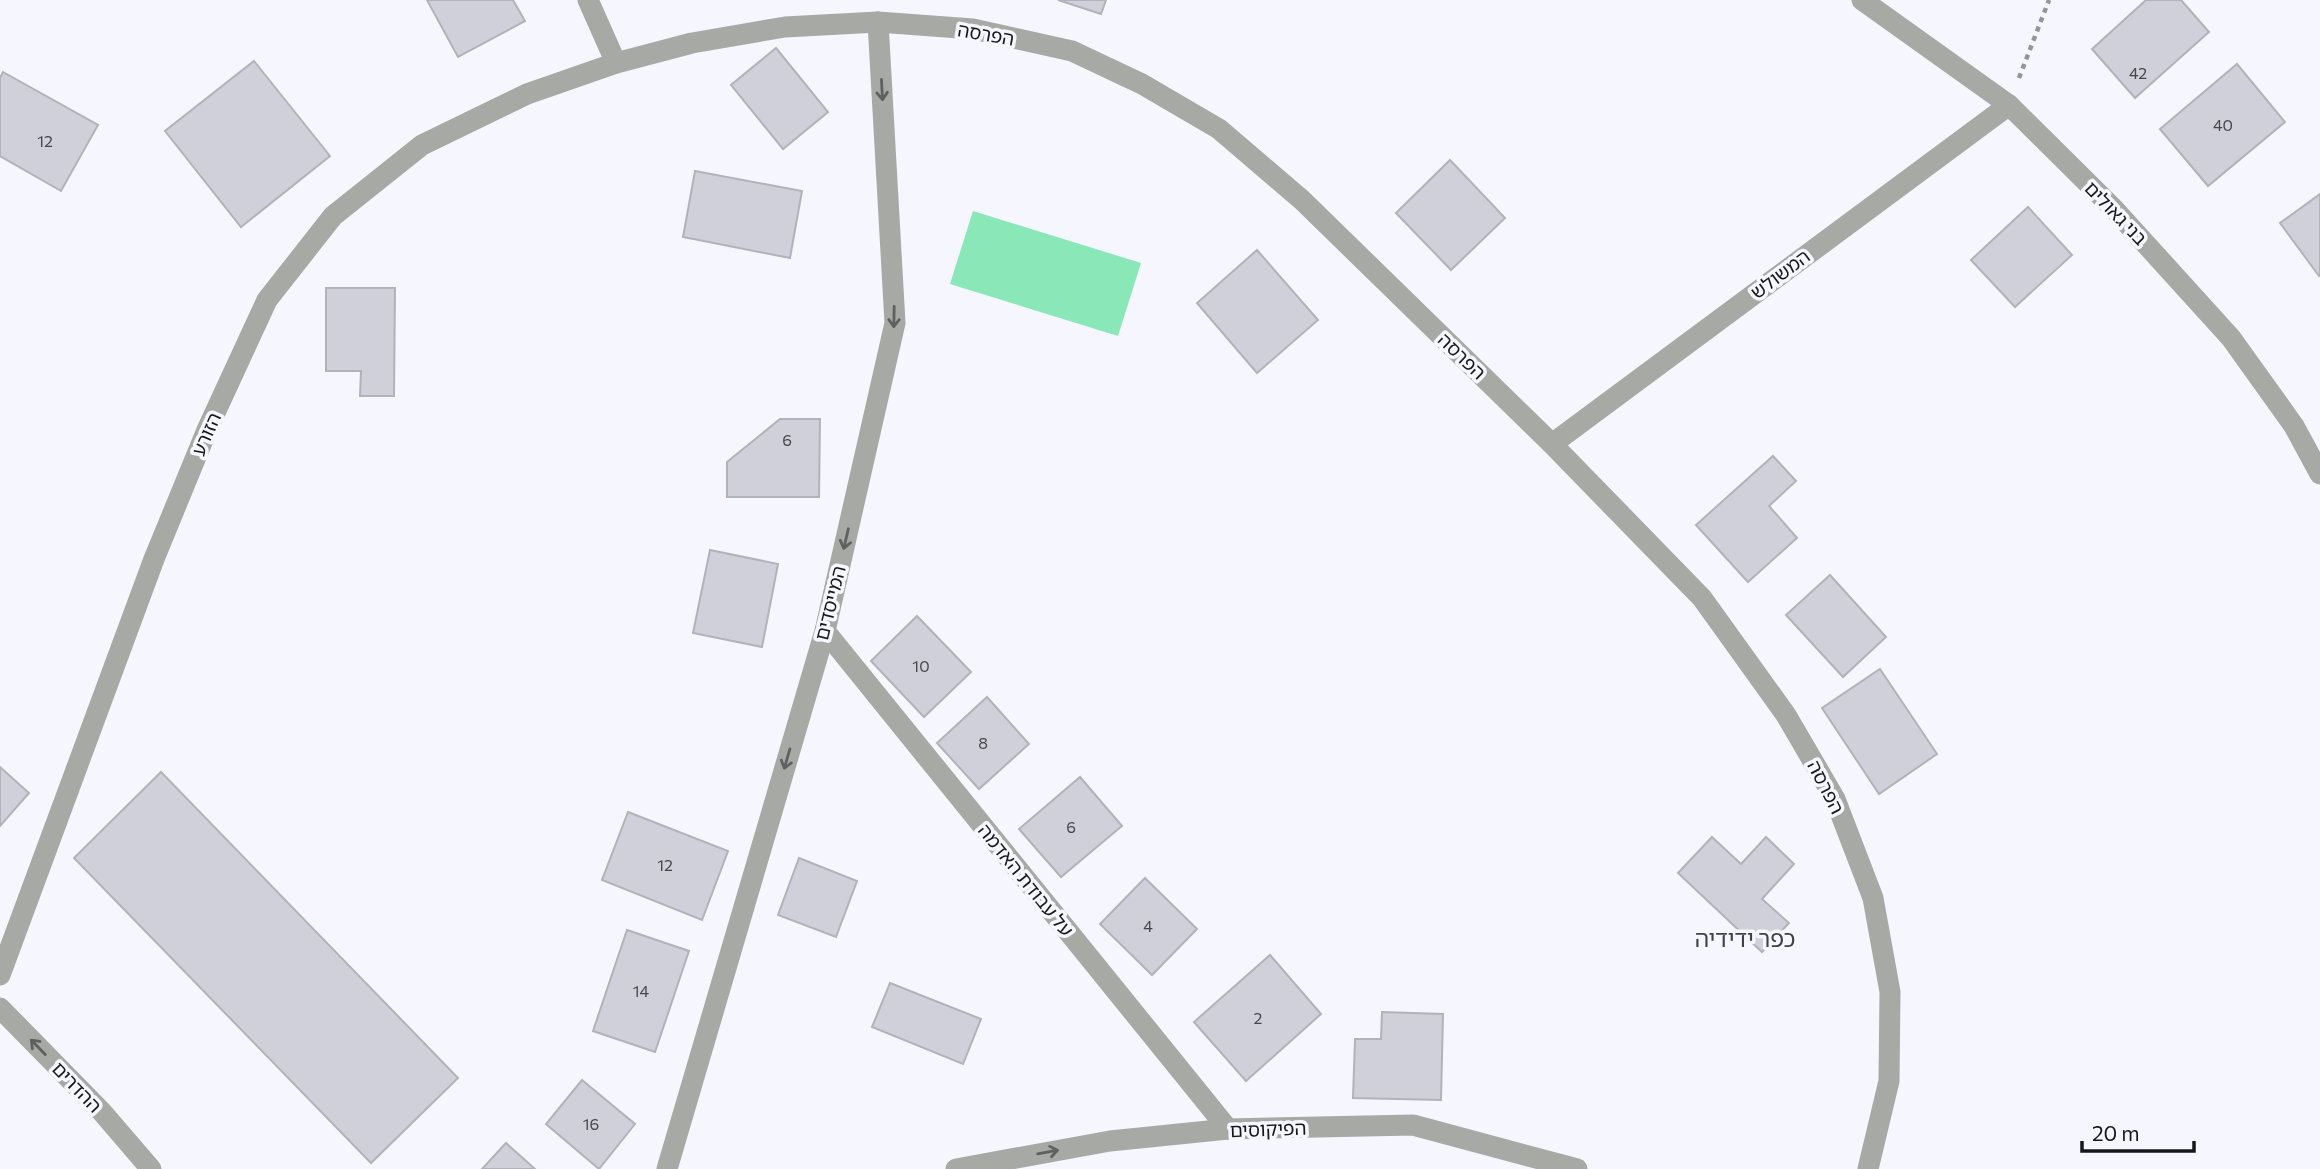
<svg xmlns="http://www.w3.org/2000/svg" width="2320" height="1169" font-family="Commissioner,'Noto Sans Hebrew',sans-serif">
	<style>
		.green { fill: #8ae7b7 }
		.building { fill: #d0d0db; stroke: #b2b2bc; stroke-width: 2 }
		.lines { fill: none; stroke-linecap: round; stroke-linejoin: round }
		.path { stroke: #94949a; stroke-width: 4.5; stroke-dasharray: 5 5; stroke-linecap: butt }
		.minor { stroke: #a7a9a5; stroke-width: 21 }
		.tertiary { stroke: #a7a9a5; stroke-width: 21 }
		.oneway { stroke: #5f6060 }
		.labels { text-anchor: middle; stroke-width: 7; stroke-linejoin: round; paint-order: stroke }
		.number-label { font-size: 16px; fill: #45454a }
		.street-label { font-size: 19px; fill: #17171a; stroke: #f6f6ff }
		.quarter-label { font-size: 23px; fill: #404049; stroke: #f6f6ff }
	</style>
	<rect width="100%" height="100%" fill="#f6f6ff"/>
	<polygon class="green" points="973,211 1141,263 1118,336 950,284"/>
	<g class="building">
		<polygon points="427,0 513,0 525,21 458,57"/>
		<polygon points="1058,0 1106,0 1101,14"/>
		<polygon points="2146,0 2181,0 2209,32 2135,98 2092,49"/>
		<polygon points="776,48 828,112 783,149 731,85"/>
		<polygon points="254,61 330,156 241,227 165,131"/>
		<polygon points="2237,64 2285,122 2208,186 2160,129"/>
		<polygon points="3,72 98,125 61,191 0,156 0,78"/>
		<polygon points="1450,160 1505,218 1451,270 1396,213"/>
		<polygon points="695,171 802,191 790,258 683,237"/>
		<polygon points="2320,194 2320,275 2319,276 2280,223"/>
		<polygon points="2028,207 2072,255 2015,307 1971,260"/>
		<polygon points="1257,250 1318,320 1257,373 1197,303"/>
		<polygon points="326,288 395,288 394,396 360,396 361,371 326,371"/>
		<polygon points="780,419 820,419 819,497 727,497 727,462"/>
		<polygon points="1773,456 1796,481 1769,506 1797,538 1748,582 1696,525"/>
		<polygon points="710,550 778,564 762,647 693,633"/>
		<polygon points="1830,575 1886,637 1843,677 1786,615"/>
		<polygon points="917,616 971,672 924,717 871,661"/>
		<polygon points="1880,669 1937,754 1879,794 1822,708"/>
		<polygon points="987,697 1029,744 979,789 937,743"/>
		<polygon points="0,767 29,793 0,826"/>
		<polygon points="161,772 458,1078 371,1163 74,858"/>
		<polygon points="1080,777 1122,826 1061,877 1019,829"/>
		<polygon points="628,812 728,851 702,920 602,880"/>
		<polygon points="1712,837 1741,864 1766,837 1794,864 1762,899 1789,923 1762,952 1678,873"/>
		<polygon points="799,858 857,881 836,937 778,915"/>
		<polygon points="1145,878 1197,929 1152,975 1100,924"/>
		<polygon points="627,930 689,951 655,1052 593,1031"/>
		<polygon points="1270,955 1321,1014 1246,1081 1194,1022"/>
		<polygon points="890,983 981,1019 963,1064 872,1027"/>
		<polygon points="1382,1012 1443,1014 1441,1100 1353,1098 1355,1039 1381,1039"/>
		<polygon points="582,1080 635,1124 599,1169 546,1124"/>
		<polygon points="506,1143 535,1169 482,1169"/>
	</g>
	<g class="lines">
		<polyline class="path" points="2019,78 2049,0"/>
		<g class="minor">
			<polyline points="1862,0 2009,105 2114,209 2231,338 2294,426 2320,474"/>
			<polyline points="1552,444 2009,105"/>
			<polyline points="825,631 1228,1129"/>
			<polyline points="0,975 154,559 207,430 267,300 333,216 422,145 527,94 616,63"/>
			<polyline points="0,1008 102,1112 151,1169"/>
			<polyline points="667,1169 825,631 895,323 878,22"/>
			<polyline points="956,1169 1110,1141 1228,1129 1413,1125 1577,1169"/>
		</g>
		<polyline class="tertiary" points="588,0 616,63 692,43 785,27 878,22 973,29 1072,51 1142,84 1219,129 1302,200 1552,444 1702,598 1786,715 1835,799 1873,898 1890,992 1889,1081 1868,1169"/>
	</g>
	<defs><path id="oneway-shaft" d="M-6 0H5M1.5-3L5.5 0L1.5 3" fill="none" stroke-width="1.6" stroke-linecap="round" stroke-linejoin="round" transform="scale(1.75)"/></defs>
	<g class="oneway">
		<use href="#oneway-shaft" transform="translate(882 90) rotate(87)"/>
		<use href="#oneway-shaft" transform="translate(894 317) rotate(91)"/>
		<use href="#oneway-shaft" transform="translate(846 539) rotate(103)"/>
		<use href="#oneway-shaft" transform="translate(787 759) rotate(106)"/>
		<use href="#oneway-shaft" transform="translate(38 1047) rotate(-134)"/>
		<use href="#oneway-shaft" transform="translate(1048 1152) rotate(-10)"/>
	</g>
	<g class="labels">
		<g class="number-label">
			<text x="2138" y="79">42</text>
			<text x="2223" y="131">40</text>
			<text x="45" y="147">12</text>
			<text x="787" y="446">6</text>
			<text x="921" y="672">10</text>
			<text x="983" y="749">8</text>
			<text x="1071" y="833">6</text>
			<text x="665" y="871">12</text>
			<text x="1148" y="932">4</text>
			<text x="641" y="997">14</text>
			<text x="1258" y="1024">2</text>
			<text x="591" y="1130">16</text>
		</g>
		<g class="street-label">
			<text transform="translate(986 34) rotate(10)" y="7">הפרסה</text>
			<text transform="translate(2116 213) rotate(46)" y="7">בני גאולים</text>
			<text transform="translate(1780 274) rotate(-37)" y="7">המשולש</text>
			<text transform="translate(1462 356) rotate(44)" y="7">הפרסה</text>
			<text transform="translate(206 434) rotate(-66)" y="7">הזורע</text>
			<text transform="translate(830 603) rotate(-76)" y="7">המייסדים</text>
			<text transform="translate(1826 787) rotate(63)" y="7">הפרסה</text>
			<text transform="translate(1026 880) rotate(51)" y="7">על עבודת האדמה</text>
			<text transform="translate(77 1087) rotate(46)" y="7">ההדרים</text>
			<text transform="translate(1268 1129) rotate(-2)" y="7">הפיקוסים</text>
		</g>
		<g class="quarter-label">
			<text x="1745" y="947">כפר ידידיה</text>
		</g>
	</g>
	<path d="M2082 1141v10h112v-10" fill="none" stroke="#17171a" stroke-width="3.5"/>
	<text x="2092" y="1141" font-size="21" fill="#17171a" stroke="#f6f6ff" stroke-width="5" paint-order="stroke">20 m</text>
</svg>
